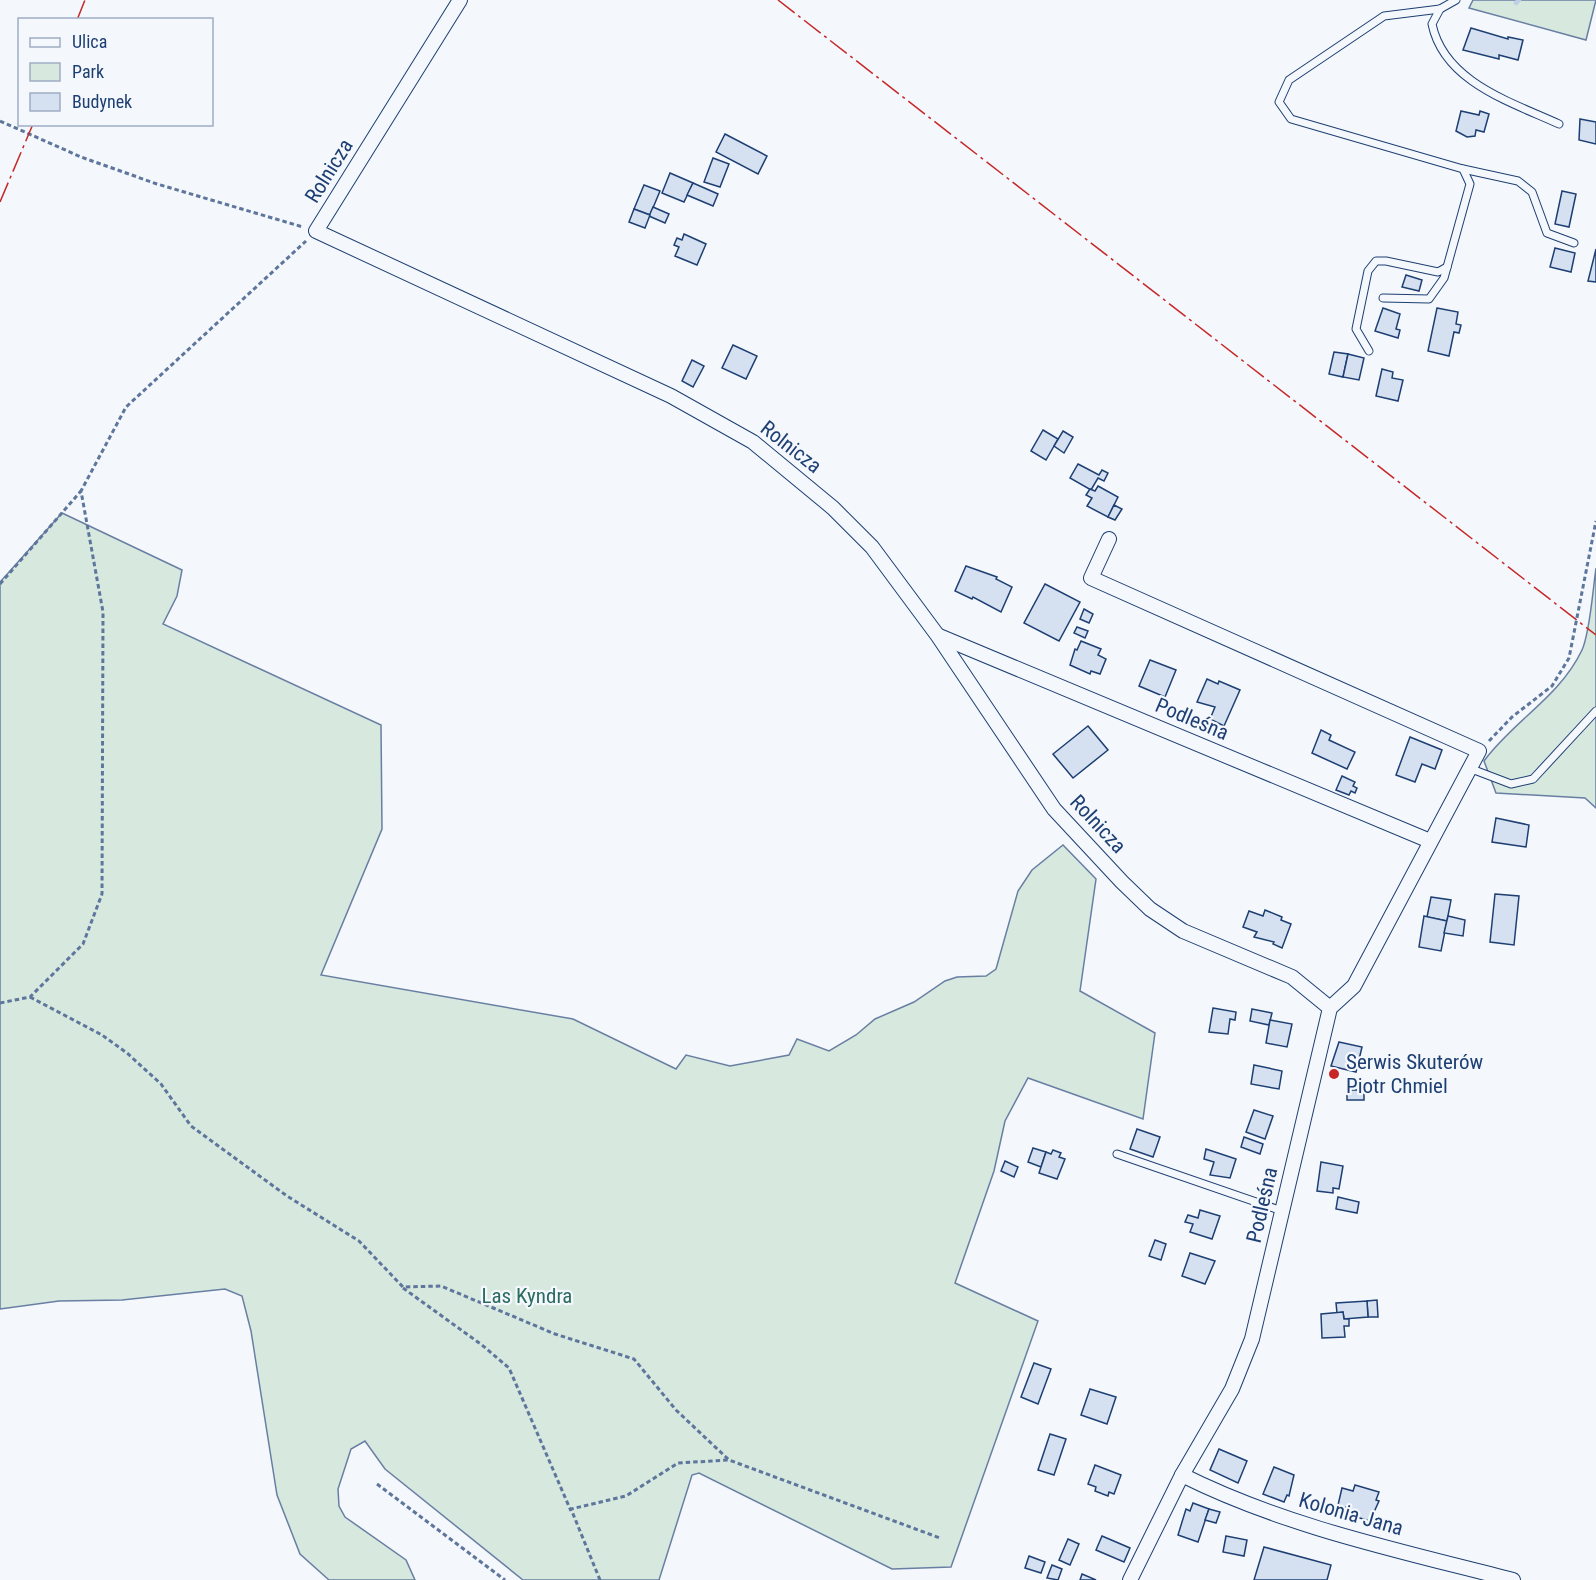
<svg xmlns="http://www.w3.org/2000/svg" width="1596" height="1580" font-family="'Roboto Condensed',sans-serif">
	<style>
		.green { fill: #d7e8df; stroke: #687fa3; stroke-width: 1.5 }
		.lines { fill: none; stroke-linecap: round; stroke-linejoin: round }
		.stream { stroke: #bed0e5; stroke-width: 4.5 }
		.building { fill: #d5e0f0; stroke: #1d3f73; stroke-width: 1.5 }
		.lane-casing { stroke: #1d3f73; stroke-width: 9 }
		.street-casing { stroke: #1d3f73; stroke-width: 16 }
		.path { stroke: #5e769c; stroke-width: 3; stroke-dasharray: 4.5 3; stroke-linecap: butt }
		.lane { stroke: #f4f7fb; stroke-width: 7 }
		.street { stroke: #f4f7fb; stroke-width: 14 }
		.power { stroke: #c62828; stroke-width: 1.5; stroke-dasharray: 21 4.5 3 4.5; stroke-linecap: butt }
		.poi-dot { fill: #c62828; stroke: #f4f7fb; stroke-width: 2 }
		.labels { text-anchor: middle; stroke-width: 4.5; stroke-linejoin: round; paint-order: stroke }
		.street-label { font-size: 21px; fill: #1d3f73; stroke: #f4f7fb }
		.poi-label { font-size: 21px; fill: #1d3f73; stroke: #f4f7fb; text-anchor: start }
		.park-label { font-size: 21px; fill: #2c6c60; stroke: #f4f7fb }
	</style>
	<rect width="100%" height="100%" fill="#f4f7fb"/>
	<g class="green">
		<polygon points="1473,0 1596,0 1586,40 1469,8"/>
		<polygon points="62,513 182,570 177,596 163,624 381,725 382,829 321,975 573,1019 676,1069 686,1055 730,1066 789,1055 797,1039 829,1051 856,1035 875,1019 914,1002 945,981 957,977 986,976 996,969 1018,891 1032,870 1063,845 1096,879 1080,991 1155,1033 1143,1119 1028,1078 1005,1121 994,1171 955,1283 1038,1321 951,1567 892,1569 699,1473 692,1475 659,1580 523,1580 385,1469 365,1441 351,1449 338,1489 339,1506 345,1517 406,1560 415,1580 329,1580 300,1554 277,1495 251,1331 242,1296 225,1289 122,1300 59,1301 0,1309 0,582"/>
		<path d="M1596 568V808L1585 798 1496 793 1484 761C1514 720 1559 698 1582 650 1590 633 1593 588 1596 568Z"/>
	</g>
	<g class="lines">
		<polyline class="stream" points="1516,3 1519,0"/>
	</g>
	<g class="building">
		<polygon points="1471,28 1508,39 1508,37 1523,40 1518,60 1499,55 1499,59 1463,50"/>
		<polygon points="1461,111 1479,115 1480,111 1489,114 1484,132 1476,130 1475,136 1467,137 1456,131"/>
		<polygon points="1580,119 1596,122 1596,144 1579,140"/>
		<polygon points="725,134 767,156 758,174 716,152"/>
		<polygon points="713,158 729,164 720,187 704,182"/>
		<polygon points="670,173 693,183 684,202 662,193"/>
		<polygon points="693,183 718,194 713,206 687,195"/>
		<polygon points="644,185 660,191 650,215 634,209"/>
		<polygon points="1562,191 1576,194 1569,227 1555,224"/>
		<polygon points="653,207 669,214 665,223 649,216"/>
		<polygon points="634,209 650,215 645,228 629,222"/>
		<polygon points="684,234 706,244 697,265 675,256 679,247 674,245 677,238 682,240"/>
		<polygon points="1555,248 1575,253 1571,272 1550,267"/>
		<polygon points="1596,249 1596,282 1588,281"/>
		<polygon points="1406,275 1422,280 1419,291 1402,287"/>
		<polygon points="1383,308 1400,314 1396,329 1400,330 1398,338 1375,331"/>
		<polygon points="1437,308 1458,312 1456,324 1461,325 1459,333 1454,332 1449,356 1428,351"/>
		<polygon points="733,345 757,356 746,379 722,368"/>
		<polygon points="1334,352 1348,354 1343,377 1329,374"/>
		<polygon points="1348,354 1364,358 1359,380 1343,377"/>
		<polygon points="692,360 704,366 693,387 682,381"/>
		<polygon points="1382,369 1393,372 1392,378 1403,380 1398,401 1376,396"/>
		<polygon points="1043,430 1058,439 1046,460 1031,451"/>
		<polygon points="1063,431 1073,437 1064,453 1054,446"/>
		<polygon points="1078,464 1099,475 1102,470 1108,473 1104,481 1098,478 1091,490 1070,478"/>
		<polygon points="1098,486 1118,497 1108,517 1087,506 1092,498 1086,495 1090,489 1095,491"/>
		<polygon points="1114,505 1122,509 1115,520 1108,517"/>
		<polygon points="966,566 997,577 996,579 1012,587 1001,612 973,597 972,599 955,591"/>
		<polygon points="1045,584 1080,602 1059,641 1024,623"/>
		<polygon points="1084,609 1093,614 1089,623 1080,619"/>
		<polygon points="1077,627 1088,631 1085,638 1074,633"/>
		<polygon points="1081,641 1101,649 1098,655 1106,659 1100,674 1091,671 1090,674 1070,665 1075,649 1077,650"/>
		<polygon points="1150,660 1176,670 1165,697 1139,686"/>
		<polygon points="1207,679 1218,684 1219,681 1240,690 1224,726 1210,719 1215,707 1197,702"/>
		<polygon points="1088,726 1108,750 1073,778 1053,754"/>
		<polygon points="1321,730 1331,735 1329,740 1355,752 1347,769 1312,753"/>
		<polygon points="1410,737 1442,750 1435,769 1422,764 1415,782 1396,775"/>
		<polygon points="1342,776 1355,782 1353,786 1357,788 1355,793 1351,791 1349,795 1336,790"/>
		<polygon points="1496,818 1529,825 1526,847 1492,842"/>
		<polygon points="1495,894 1519,896 1514,945 1490,942"/>
		<polygon points="1431,897 1451,900 1447,921 1427,917"/>
		<polygon points="1265,910 1282,917 1281,920 1291,924 1282,948 1273,944 1274,942 1254,937 1257,932 1243,927 1249,911 1263,916"/>
		<polygon points="1424,916 1447,921 1441,951 1419,947"/>
		<polygon points="1448,916 1465,920 1463,936 1444,933"/>
		<polygon points="1213,1008 1236,1012 1235,1020 1230,1019 1228,1034 1209,1032"/>
		<polygon points="1252,1009 1272,1013 1269,1025 1250,1021"/>
		<polygon points="1270,1020 1292,1024 1287,1047 1266,1043"/>
		<polygon points="1339,1042 1362,1047 1356,1072 1331,1066"/>
		<polygon points="1254,1065 1282,1071 1279,1089 1251,1084"/>
		<rect x="1347" y="1090" width="17" height="10"/>
		<polygon points="1254,1110 1273,1116 1265,1139 1246,1132"/>
		<polygon points="1137,1129 1160,1137 1153,1157 1130,1149"/>
		<polygon points="1244,1137 1263,1144 1260,1154 1241,1147"/>
		<polygon points="1033,1148 1046,1152 1041,1167 1028,1162"/>
		<polygon points="1206,1149 1236,1159 1230,1178 1210,1175 1214,1162 1204,1159"/>
		<polygon points="1053,1150 1061,1153 1059,1157 1065,1159 1057,1179 1039,1173 1046,1152 1051,1154"/>
		<polygon points="1005,1161 1018,1167 1014,1177 1001,1171"/>
		<polygon points="1321,1162 1343,1166 1339,1189 1333,1188 1333,1193 1317,1191"/>
		<polygon points="1338,1197 1359,1202 1357,1213 1336,1209"/>
		<polygon points="1200,1210 1220,1216 1212,1239 1190,1232 1193,1224 1185,1222 1188,1215 1198,1218"/>
		<polygon points="1155,1240 1166,1244 1161,1260 1149,1256"/>
		<polygon points="1190,1253 1215,1261 1205,1284 1182,1276"/>
		<polygon points="1377,1300 1378,1317 1368,1317 1367,1301"/>
		<polygon points="1367,1301 1368,1317 1344,1319 1343,1312 1337,1313 1336,1303"/>
		<polygon points="1343,1312 1344,1319 1349,1319 1349,1326 1344,1326 1345,1337 1322,1338 1321,1314"/>
		<polygon points="1034,1363 1051,1369 1038,1404 1021,1397"/>
		<polygon points="1090,1389 1116,1397 1107,1424 1081,1415"/>
		<polygon points="1050,1434 1066,1439 1054,1475 1038,1470"/>
		<polygon points="1219,1449 1247,1461 1238,1483 1210,1470"/>
		<polygon points="1095,1465 1121,1475 1114,1494 1109,1492 1108,1496 1095,1491 1096,1487 1088,1484"/>
		<polygon points="1274,1467 1294,1475 1289,1496 1287,1495 1284,1502 1263,1494"/>
		<polygon points="1355,1485 1379,1492 1376,1500 1379,1501 1370,1521 1346,1514 1348,1508 1338,1505 1342,1488 1353,1491"/>
		<polygon points="1193,1503 1209,1509 1198,1542 1178,1535 1186,1509 1190,1511"/>
		<polygon points="1209,1509 1220,1512 1216,1523 1205,1520"/>
		<polygon points="1102,1536 1130,1548 1124,1562 1096,1550"/>
		<polygon points="1226,1536 1247,1540 1244,1556 1223,1552"/>
		<polygon points="1068,1539 1079,1544 1070,1565 1059,1560"/>
		<polygon points="1264,1547 1331,1565 1327,1580 1254,1580"/>
		<polygon points="1029,1556 1045,1562 1041,1573 1025,1568"/>
		<polygon points="1052,1565 1062,1569 1058,1580 1047,1578"/>
		<polygon points="1082,1574 1096,1580 1080,1580"/>
	</g>
	<g class="lines">
		<g class="lane-casing">
			<g id="lane">
				<path d="M1440 9 1432 24C1444 82 1511 102 1559 124"/>
				<polyline points="1463,169 1518,181 1532,192 1547,233 1574,243"/>
				<polyline points="1383,298 1429,299 1444,278 1470,184 1463,169 1291,119 1279,102 1289,80 1384,16 1440,9 1456,0"/>
				<polyline points="1369,351 1356,329 1368,271 1376,261 1386,261 1438,272 1447,267"/>
				<polyline points="1469,768 1511,784 1533,779 1596,711"/>
				<polyline points="1117,1154 1282,1211"/>
			</g>
		</g>
		<g class="street-casing">
			<g id="street">
				<polyline points="460,0 316,231 671,396 753,442 833,508 872,547 938,636 1054,809 1122,882 1150,909 1183,931 1292,977 1330,1008"/>
				<polyline points="1109,539 1091,578 1479,751 1354,986 1330,1008 1252,1339 1232,1389 1182,1475 1130,1580"/>
				<polyline points="939,636 1430,841"/>
				<path d="M1182 1475C1286 1527 1401 1551 1513 1580"/>
			</g>
		</g>
		<g class="path">
			<polyline points="0,121 81,157 157,184 303,227"/>
			<polyline points="0,584 81,491"/>
			<polyline points="1489,741 1512,717 1552,686 1569,658 1596,521"/>
			<polyline points="30,997 102,1035 127,1053 161,1084 191,1126 287,1196 359,1241 403,1287 441,1286 555,1334 634,1359 676,1410 729,1460 940,1538"/>
			<polyline points="0,1003 30,997 83,944 102,894 103,612 81,491 126,407 306,241"/>
			<polyline points="403,1288 482,1345 509,1368 571,1511"/>
			<polyline points="377,1484 505,1580"/>
			<polyline points="600,1580 571,1509 626,1496 678,1463 729,1460"/>
		</g>
		<use href="#lane" class="lane"/>
		<use href="#street" class="street"/>
		<g class="power">
			<polyline points="778,0 1596,635"/>
			<polyline points="77,20 85,0"/>
			<polyline points="0,202 33,124"/>
		</g>
	</g>
	<circle class="poi-dot" cx="1334" cy="1074" r="6"/>
	<g class="labels">
		<g class="street-label">
			<text transform="translate(329 171) rotate(-58)" y="7">Rolnicza</text>
			<text transform="translate(791 447) rotate(38)" y="7">Rolnicza</text>
			<text transform="translate(1192 719) rotate(23)" y="7">Podleśna</text>
			<text transform="translate(1098 824) rotate(47)" y="7">Rolnicza</text>
			<text transform="translate(1262 1205) rotate(-77)" y="7">Podleśna</text>
			<text transform="translate(1351 1514) rotate(16)" y="7">Kolonia Jana</text>
		</g>
		<g class="poi-label">
			<text x="1346" y="1069">Serwis Skuterów<tspan x="1346" dy="24">Piotr Chmiel</tspan></text>
		</g>
		<g class="park-label">
			<text x="527" y="1303">Las Kyndra</text>
		</g>
	</g>
	<rect x="18" y="18" width="195" height="108" fill="#f4f7fb" stroke="#9eadc5" stroke-width="1.5"/>
	<rect x="30" y="38" width="30" height="9" fill="#f4f7fb" stroke="#9eadc5" stroke-width="1.5"/>
	<text x="72" y="48" font-size="18" fill="#1d3f73">Ulica</text>
	<rect x="30" y="63" width="30" height="18" fill="#d7e8df" stroke="#9eadc5" stroke-width="1.5"/>
	<text x="72" y="78" font-size="18" fill="#1d3f73">Park</text>
	<rect x="30" y="93" width="30" height="18" fill="#d5e0f0" stroke="#9eadc5" stroke-width="1.5"/>
	<text x="72" y="108" font-size="18" fill="#1d3f73">Budynek</text>
</svg>
